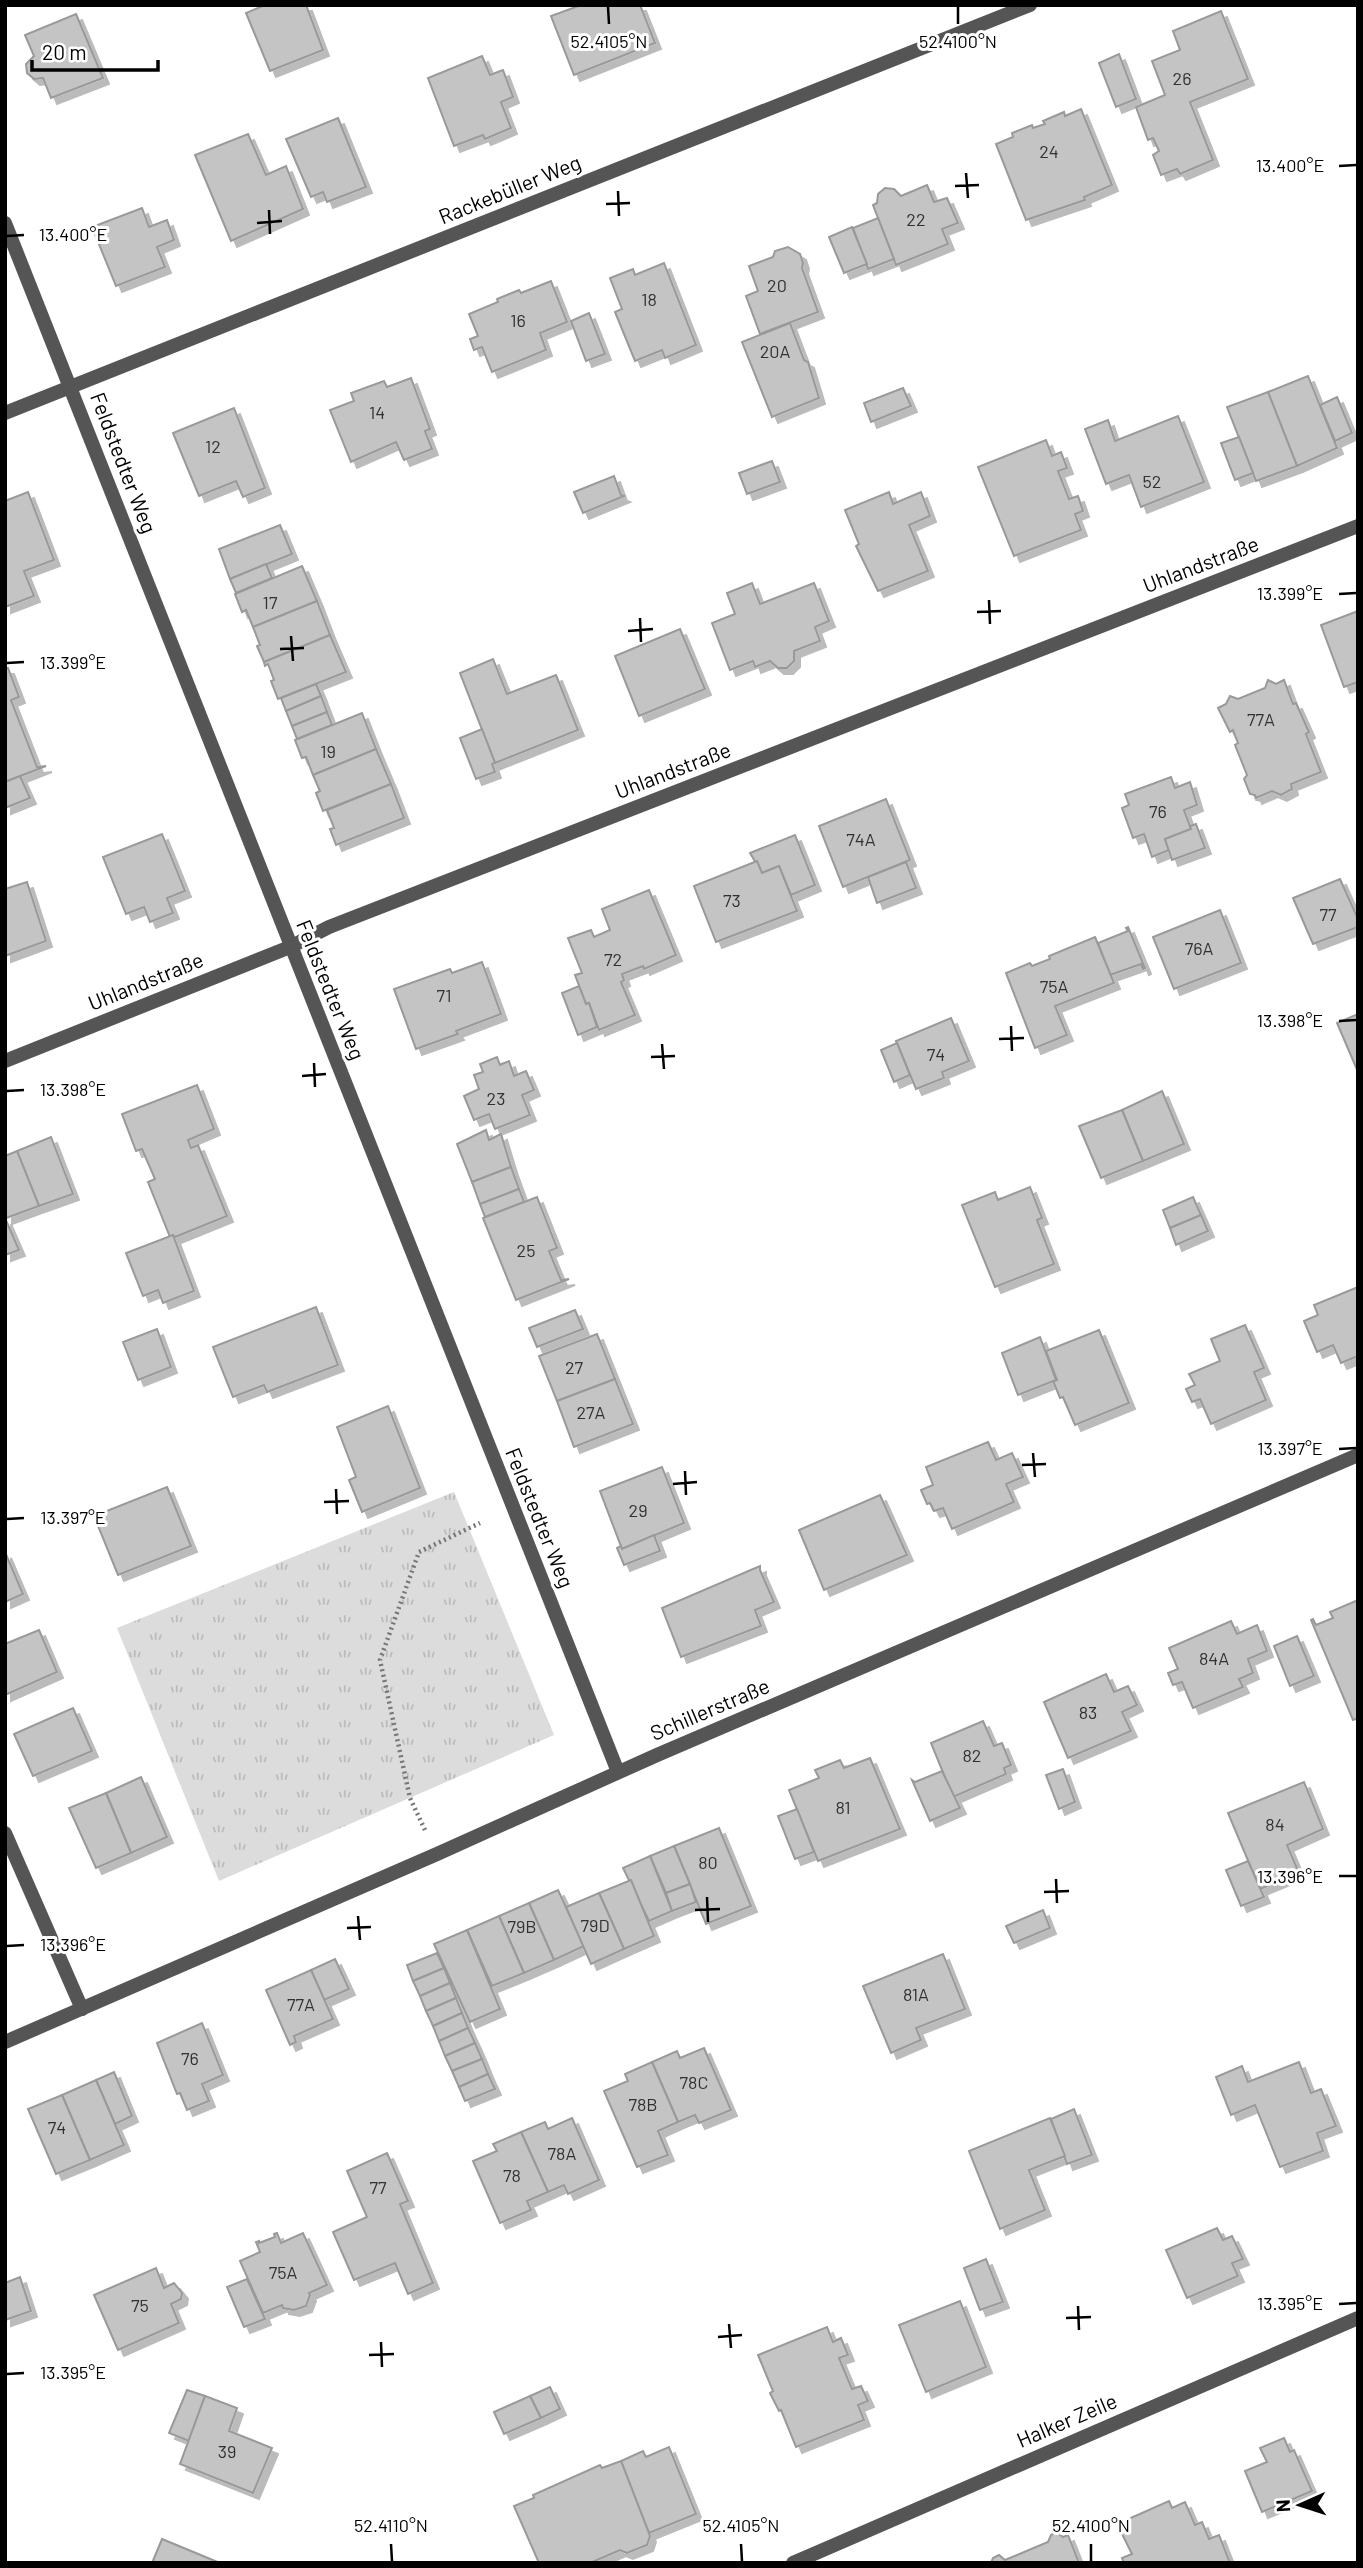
<svg xmlns="http://www.w3.org/2000/svg" width="1363" height="2568" font-family="Barlow,sans-serif">
	<style>
		.park { fill: url(#park-tufts) }
		.building { fill: #c4c4c4; stroke: #999; stroke-width: 2; filter: url(#shadow) }
		.lines { fill: none; stroke-linecap: round; stroke-linejoin: round }
		.path { stroke: #777; stroke-width: 4.5; stroke-dasharray: 2 3.5; stroke-linecap: butt }
		.service { stroke: #555; stroke-width: 14 }
		.minor { stroke: #555; stroke-width: 14 }
		.ticks { fill: none; stroke: #000; stroke-width: 2.5 }
		.labels { text-anchor: middle; stroke-width: 6; stroke-linejoin: round; paint-order: stroke }
		.number-label { font-size: 18px; fill: #313131 }
		.street-label { font-size: 21px; fill: #000; stroke: #fff }
		.ticks-label { font-size: 18px; text-anchor: middle; fill: #000; stroke: #fff; stroke-width: 6; stroke-linejoin: round; paint-order: stroke }
	</style>
	<defs>
		<pattern id="park-tufts" width="24" height="20" patternUnits="userSpaceOnUse" patternTransform="scale(1.75)"><rect width="24" height="20" fill="#dcdcdc"/><path d="M3 7l-1-3M5 7V3M7 7l1-3M15 17l-1-3M17 17v-4M19 17l1-3" fill="none" stroke="#bbb"/></pattern>
		<filter id="shadow"><feDropShadow dx="6" dy="6" stdDeviation="0" flood-color="#0004"/></filter>
	</defs>
	<rect width="100%" height="100%" fill="#fff"/>
	<polygon class="park" points="454,1492 554,1735 219,1881 117,1628"/>
	<g class="building">
		<polygon points="265,5 306,5 323,50 270,71 246,13"/>
		<polygon points="581,5 640,5 655,43 574,75 551,16"/>
		<polygon points="1221,11 1248,79 1190,102 1213,160 1180,174 1177,169 1161,175 1153,155 1159,151 1153,138 1148,140 1136,107 1165,95 1152,61 1180,50 1173,31"/>
		<polygon points="76,14 103,78 51,98 43,78 34,79 27,73 26,64 34,56 25,35"/>
		<polygon points="1119,54 1136,99 1116,107 1099,63"/>
		<polygon points="482,56 490,75 503,70 513,97 501,102 511,128 485,139 483,135 454,146 428,78"/>
		<polygon points="1081,109 1112,185 1084,197 1085,200 1026,220 996,144 1013,137 1012,133 1032,125 1033,128 1045,124 1043,121 1064,112 1065,116"/>
		<polygon points="338,118 366,187 327,202 323,192 311,197 286,139"/>
		<polygon points="248,134 266,175 286,166 303,209 231,241 195,155"/>
		<polygon points="927,185 934,202 947,198 958,223 942,229 948,244 896,265 873,205 877,203 878,194 885,188 894,189 901,196"/>
		<polygon points="142,208 149,227 167,220 174,240 157,247 165,267 116,286 92,227"/>
		<polygon points="878,218 894,259 868,269 853,228"/>
		<polygon points="852,227 867,264 844,273 829,237"/>
		<polygon points="788,247 800,254 803,263 802,268 818,312 760,334 746,296 758,291 749,266 773,257 775,251"/>
		<polygon points="664,263 696,345 665,358 662,350 635,361 615,312 622,309 610,278 633,269 635,275"/>
		<polygon points="551,281 567,322 540,333 546,350 492,372 482,347 474,350 470,339 478,336 469,314 498,302 497,299 519,290 521,293"/>
		<polygon points="589,313 605,354 586,361 571,321"/>
		<polygon points="790,323 804,360 808,362 819,398 772,417 742,342"/>
		<polygon points="1308,376 1337,448 1297,466 1268,392"/>
		<polygon points="411,378 430,429 425,431 432,449 404,460 396,442 351,462 330,410 354,401 351,393 384,381 387,387"/>
		<polygon points="903,388 911,406 871,422 864,403"/>
		<polygon points="1268,392 1297,466 1256,481 1227,407"/>
		<polygon points="1337,397 1352,433 1335,441 1320,405"/>
		<polygon points="234,408 265,488 243,497 236,481 199,496 173,433"/>
		<polygon points="1178,416 1204,482 1141,507 1129,475 1106,484 1085,429 1108,420 1115,441"/>
		<polygon points="1239,437 1253,473 1235,480 1221,443"/>
		<polygon points="1046,440 1052,456 1061,452 1067,468 1058,471 1069,499 1078,496 1083,511 1075,514 1081,530 1014,556 978,467"/>
		<polygon points="772,461 780,482 747,494 739,473"/>
		<polygon points="614,476 621,495 624,496 583,513 574,492"/>
		<polygon points="28,492 54,560 24,571 34,596 5,607 5,501"/>
		<polygon points="889,492 893,504 921,492 930,516 909,525 928,571 878,591 856,546 859,544 845,510"/>
		<polygon points="280,525 292,554 230,579 219,549"/>
		<polygon points="266,564 272,578 236,593 230,579"/>
		<polygon points="302,566 317,601 253,627 246,610 242,612 235,594"/>
		<polygon points="752,583 760,604 814,583 829,621 815,627 820,641 794,651 794,661 787,668 778,668 770,661 755,667 753,661 730,670 712,623 735,614 727,593"/>
		<polygon points="317,601 330,635 264,662 257,646 260,645 253,627"/>
		<polygon points="1358,611 1358,682 1344,687 1321,625"/>
		<polygon points="680,629 705,689 639,716 615,656"/>
		<polygon points="330,635 346,672 278,699 271,681 274,680 268,664 265,666 264,662"/>
		<polygon points="493,659 507,694 556,675 578,730 495,763 460,673"/>
		<polygon points="5,668 8,668 19,697 11,700 37,767 46,766 5,782"/>
		<polygon points="1268,680 1276,684 1284,680 1293,704 1296,703 1309,732 1306,734 1321,772 1291,784 1292,789 1281,795 1272,791 1256,798 1255,795 1250,794 1244,779 1247,775 1235,745 1238,743 1233,730 1230,732 1218,708 1226,704 1230,696 1238,699 1265,688"/>
		<polygon points="316,684 321,696 286,711 281,698"/>
		<polygon points="321,696 327,712 292,726 286,711"/>
		<polygon points="327,712 332,725 297,739 292,726"/>
		<polygon points="362,713 376,749 313,775 306,757 302,758 295,740"/>
		<polygon points="482,729 495,763 492,764 495,772 476,779 460,738"/>
		<polygon points="376,749 391,784 323,811 316,793 320,791 313,775"/>
		<polygon points="20,776 30,798 5,808 5,782"/>
		<polygon points="1171,777 1175,788 1190,782 1197,805 1184,810 1191,829 1165,839 1169,850 1152,857 1144,834 1133,838 1122,808 1129,805 1125,794"/>
		<polygon points="391,784 404,818 336,845 330,829 334,828 327,810"/>
		<polygon points="886,799 910,860 843,887 819,826"/>
		<polygon points="1196,824 1205,848 1172,860 1165,839 1191,829 1190,826"/>
		<polygon points="162,834 185,891 167,898 173,913 150,922 144,907 126,914 103,857"/>
		<polygon points="795,835 815,885 791,895 779,866 762,873 750,853"/>
		<polygon points="757,861 762,873 779,866 797,911 716,942 694,886"/>
		<polygon points="906,862 916,888 877,903 868,877"/>
		<polygon points="1340,879 1358,919 1358,927 1313,944 1293,898"/>
		<polygon points="27,882 46,941 5,956 5,889"/>
		<polygon points="649,890 676,955 644,969 643,966 622,974 624,980 621,982 635,1015 599,1030 589,1003 586,1004 575,975 582,973 568,938 591,930 594,937 610,930 602,909"/>
		<polygon points="1220,910 1241,963 1174,989 1153,937"/>
		<polygon points="1128,927 1145,968 1143,969 1141,964 1110,975 1098,943 1128,931 1126,928"/>
		<polygon points="1095,937 1114,983 1055,1006 1067,1035 1035,1048 1006,973 1030,963 1032,966 1050,959 1049,956"/>
		<polygon points="482,962 501,1014 456,1031 458,1034 416,1049 394,989 450,969 452,973"/>
		<polygon points="579,986 586,1004 589,1003 597,1027 578,1035 562,993"/>
		<polygon points="1358,1014 1358,1072 1337,1023"/>
		<polygon points="951,1018 969,1061 942,1072 944,1078 916,1089 896,1041"/>
		<polygon points="897,1043 910,1075 894,1082 881,1050"/>
		<polygon points="497,1057 500,1065 509,1061 514,1076 526,1071 534,1090 522,1095 530,1115 495,1129 489,1114 474,1120 464,1096 479,1089 474,1075 483,1072 480,1064"/>
		<polygon points="197,1085 214,1129 188,1140 191,1148 198,1145 227,1216 175,1237 173,1235 170,1237 148,1182 155,1179 142,1149 136,1151 122,1114"/>
		<polygon points="1162,1091 1184,1144 1143,1161 1122,1110"/>
		<polygon points="1122,1110 1143,1161 1101,1178 1079,1126"/>
		<polygon points="486,1130 489,1140 501,1134 511,1167 472,1182 457,1144"/>
		<polygon points="51,1137 73,1194 39,1206 17,1151"/>
		<polygon points="17,1151 39,1206 6,1218 5,1156"/>
		<polygon points="511,1167 519,1189 480,1204 472,1182"/>
		<polygon points="1030,1187 1042,1218 1037,1220 1054,1264 995,1287 962,1205 995,1192 998,1200"/>
		<polygon points="519,1189 524,1202 485,1217 480,1204"/>
		<polygon points="537,1197 557,1248 549,1251 561,1280 569,1279 516,1300 483,1218"/>
		<polygon points="1193,1197 1201,1215 1170,1228 1163,1210"/>
		<polygon points="1201,1215 1208,1231 1176,1245 1170,1228"/>
		<polygon points="5,1218 19,1250 5,1255"/>
		<polygon points="173,1235 194,1291 163,1303 158,1290 143,1296 126,1253"/>
		<polygon points="1358,1287 1358,1356 1341,1363 1333,1345 1317,1352 1304,1321 1318,1315 1314,1305"/>
		<polygon points="316,1307 338,1365 267,1392 264,1385 233,1397 213,1347"/>
		<polygon points="575,1310 583,1329 537,1347 529,1328"/>
		<polygon points="1245,1325 1264,1368 1254,1372 1266,1400 1211,1424 1200,1399 1192,1402 1186,1389 1195,1385 1189,1374 1220,1361 1211,1339"/>
		<polygon points="157,1329 171,1367 138,1380 123,1342"/>
		<polygon points="1099,1330 1129,1403 1075,1425 1063,1397 1060,1398 1053,1381 1057,1380 1046,1351"/>
		<polygon points="597,1334 615,1379 557,1401 539,1356"/>
		<polygon points="1040,1337 1056,1380 1018,1395 1002,1353"/>
		<polygon points="615,1379 633,1424 574,1447 557,1401"/>
		<polygon points="388,1406 420,1488 362,1512 349,1480 356,1477 337,1427"/>
		<polygon points="988,1442 996,1460 1012,1453 1023,1477 1006,1484 1014,1502 952,1529 943,1508 934,1511 930,1503 927,1504 921,1490 933,1485 926,1467"/>
		<polygon points="662,1467 684,1523 622,1549 600,1491"/>
		<polygon points="167,1487 191,1546 118,1575 94,1516"/>
		<polygon points="880,1495 907,1555 824,1590 799,1530"/>
		<polygon points="654,1535 660,1551 624,1565 617,1548 621,1546 622,1549"/>
		<polygon points="5,1552 23,1594 5,1602"/>
		<polygon points="760,1566 760,1570 774,1602 755,1610 761,1626 681,1657 662,1608"/>
		<polygon points="1358,1600 1358,1718 1353,1720 1311,1620 1313,1619 1316,1625 1333,1618 1330,1612"/>
		<polygon points="1231,1621 1237,1634 1257,1625 1267,1651 1248,1659 1253,1673 1239,1679 1243,1687 1193,1708 1182,1682 1173,1685 1168,1673 1178,1669 1169,1648"/>
		<polygon points="39,1630 57,1672 5,1695 5,1644"/>
		<polygon points="1297,1636 1314,1676 1290,1686 1274,1646"/>
		<polygon points="1106,1674 1114,1692 1128,1686 1137,1705 1122,1712 1131,1731 1068,1758 1044,1702"/>
		<polygon points="73,1708 92,1751 33,1776 14,1734"/>
		<polygon points="983,1721 994,1746 1002,1743 1011,1765 1004,1768 1006,1774 953,1797 931,1743"/>
		<polygon points="870,1758 900,1829 818,1861 789,1790 819,1778 815,1770 840,1760 844,1768"/>
		<polygon points="1063,1769 1075,1802 1059,1809 1046,1775"/>
		<polygon points="942,1771 960,1808 930,1821 912,1780 915,1782"/>
		<polygon points="141,1777 167,1837 131,1853 106,1793"/>
		<polygon points="1304,1782 1323,1829 1287,1845 1299,1873 1260,1889 1228,1813"/>
		<polygon points="106,1793 131,1853 96,1868 69,1808"/>
		<polygon points="797,1809 814,1852 795,1859 778,1816"/>
		<polygon points="719,1828 751,1906 706,1924 674,1846"/>
		<polygon points="674,1846 690,1884 666,1893 650,1856"/>
		<polygon points="650,1856 672,1911 649,1921 623,1868"/>
		<polygon points="1248,1861 1264,1897 1241,1906 1226,1870"/>
		<polygon points="631,1880 654,1936 624,1949 599,1893"/>
		<polygon points="690,1884 696,1902 672,1911 666,1893"/>
		<polygon points="558,1890 584,1946 554,1960 529,1903"/>
		<polygon points="599,1893 624,1949 591,1964 566,1907"/>
		<polygon points="529,1903 554,1960 524,1973 499,1916"/>
		<polygon points="1043,1910 1050,1928 1014,1943 1006,1926"/>
		<polygon points="499,1916 524,1973 492,1986 467,1930"/>
		<polygon points="467,1930 500,2009 470,2022 434,1944"/>
		<polygon points="437,1953 444,1968 413,1981 407,1965"/>
		<polygon points="943,1954 965,2009 916,2028 921,2040 891,2053 863,1986"/>
		<polygon points="335,1959 349,1989 324,2000 311,1970"/>
		<polygon points="444,1968 450,1983 420,1996 413,1981"/>
		<polygon points="311,1970 333,2019 294,2036 296,2042 290,2045 266,1990"/>
		<polygon points="450,1983 456,1998 426,2011 420,1996"/>
		<polygon points="456,1998 462,2013 433,2026 426,2011"/>
		<polygon points="462,2013 468,2028 439,2041 433,2026"/>
		<polygon points="202,2023 223,2075 202,2084 209,2101 187,2110 180,2093 177,2094 157,2043"/>
		<polygon points="468,2028 475,2043 445,2056 439,2041"/>
		<polygon points="475,2043 482,2059 452,2071 445,2056"/>
		<polygon points="704,2048 731,2110 699,2123 695,2115 678,2122 652,2062 677,2051 680,2058"/>
		<polygon points="482,2059 488,2074 459,2087 452,2071"/>
		<polygon points="652,2062 678,2122 658,2131 668,2155 637,2167 604,2091 628,2081 625,2074"/>
		<polygon points="1299,2062 1311,2093 1321,2089 1336,2126 1317,2133 1323,2151 1280,2167 1255,2105 1231,2115 1216,2077 1242,2066 1248,2082"/>
		<polygon points="114,2072 132,2116 115,2124 96,2080"/>
		<polygon points="488,2074 495,2089 465,2101 459,2087"/>
		<polygon points="96,2080 124,2145 90,2160 62,2095"/>
		<polygon points="62,2095 90,2160 56,2174 28,2109"/>
		<polygon points="1074,2109 1092,2155 1067,2164 1051,2119"/>
		<polygon points="572,2118 599,2180 568,2194 564,2185 548,2192 521,2132 545,2122 548,2129"/>
		<polygon points="1050,2118 1065,2156 1029,2170 1045,2210 1000,2229 969,2151"/>
		<polygon points="521,2132 548,2192 527,2201 531,2210 500,2223 473,2161 497,2151 493,2144"/>
		<polygon points="387,2153 408,2201 400,2204 433,2283 408,2294 395,2263 354,2280 333,2232 367,2217 347,2171"/>
		<polygon points="1217,2228 1223,2240 1232,2236 1243,2259 1232,2263 1238,2276 1187,2298 1166,2250"/>
		<polygon points="277,2233 281,2243 303,2233 327,2285 309,2293 310,2295 306,2306 294,2310 283,2308 282,2305 263,2313 240,2261 260,2252 256,2242 259,2241 259,2243 275,2237 274,2234"/>
		<polygon points="986,2259 1003,2302 980,2310 964,2268"/>
		<polygon points="156,2268 164,2288 174,2283 182,2293 181,2299 171,2304 179,2323 118,2350 94,2295"/>
		<polygon points="20,2277 31,2311 5,2320 5,2283"/>
		<polygon points="247,2279 265,2319 244,2327 227,2287"/>
		<polygon points="960,2301 986,2367 926,2392 899,2325"/>
		<polygon points="827,2327 833,2342 841,2338 848,2355 839,2358 852,2389 861,2386 868,2401 858,2405 864,2420 796,2447 781,2410 779,2411 770,2393 773,2391 758,2355"/>
		<polygon points="550,2387 560,2409 541,2418 530,2396"/>
		<polygon points="187,2390 205,2396 189,2441 169,2433"/>
		<polygon points="205,2396 237,2408 229,2431 272,2448 253,2493 180,2464"/>
		<polygon points="530,2396 541,2418 504,2434 494,2412"/>
		<polygon points="1284,2438 1290,2452 1294,2450 1312,2491 1262,2512 1245,2471 1267,2462 1260,2448"/>
		<polygon points="669,2447 696,2514 649,2533 621,2461 643,2451 646,2457"/>
		<polygon points="621,2461 650,2536 647,2545 627,2553 620,2550 590,2563 539,2563 514,2506 534,2498 533,2495 600,2465 602,2468"/>
		<polygon points="1169,2501 1172,2508 1185,2502 1195,2525 1202,2522 1209,2539 1219,2535 1230,2563 1124,2563 1122,2558 1132,2554 1117,2524"/>
		<polygon points="1056,2532 1063,2537 1068,2535 1079,2563 991,2563 993,2558 999,2555 1005,2560 1048,2542 1051,2535"/>
		<polygon points="162,2539 220,2563 152,2563"/>
	</g>
	<g class="lines">
		<polyline class="path" points="425,1830 410,1798 380,1660 419,1552 480,1523"/>
		<polyline class="service" points="5,1833 82,2009"/>
		<g class="minor">
			<polyline points="5,223 618,1772"/>
			<polyline points="5,413 1030,5"/>
			<polyline points="5,1061 290,947 329,927 1358,526"/>
			<polyline points="5,2042 437,1854 657,1755 1358,1455"/>
			<polyline points="793,2563 1358,2318"/>
		</g>
	</g>
	<path class="ticks" d="M608 7 609 24M958 7V24M1339 166 1356 165M966 173 968 198M955 186 979 185M618 191 619 216M606 204 630 203M269 210 270 234M257 223 282 221M7 236 24 235M1339 594 1356 593M989 600 990 624M977 612 1001 611M640 618 641 642M628 631 653 629M291 636 293 661M280 649 304 648M7 663 24 662M1339 1021 1356 1020M1011 1026 1012 1051M999 1039 1024 1038M662 1044 664 1069M651 1057 675 1056M314 1063 315 1087M302 1076 326 1074M7 1091 24 1090M1339 1449 1356 1448M1033 1453 1035 1477M1022 1465 1046 1464M685 1471 686 1495M673 1484 697 1482M336 1489 337 1514M324 1502 349 1501M7 1519 24 1518M1339 1876H1356M1056 1879 1057 1903M1044 1892 1069 1891M707 1897 708 1922M695 1910 720 1909M358 1916 360 1940M347 1928 371 1927M7 1946 24 1945M1339 2304 1356 2303M1078 2306 1079 2330M1066 2318 1091 2317M729 2324 731 2348M718 2337 742 2335M381 2342 382 2367M369 2355 394 2354M7 2374 24 2373M391 2544 392 2561M741 2544 742 2561M1091 2544V2561"/>
	<g class="labels">
		<g class="number-label">
			<text x="1182" y="85">26</text>
			<text x="1049" y="158">24</text>
			<text x="916" y="226">22</text>
			<text x="777" y="292">20</text>
			<text x="649" y="306">18</text>
			<text x="518" y="327">16</text>
			<text x="775" y="358">20A</text>
			<text x="377" y="419">14</text>
			<text x="213" y="453">12</text>
			<text x="1152" y="488">52</text>
			<text x="270" y="609">17</text>
			<text x="1261" y="726">77A</text>
			<text x="328" y="758">19</text>
			<text x="1158" y="818">76</text>
			<text x="861" y="846">74A</text>
			<text x="732" y="907">73</text>
			<text x="1328" y="921">77</text>
			<text x="1199" y="955">76A</text>
			<text x="613" y="966">72</text>
			<text x="1054" y="993">75A</text>
			<text x="444" y="1002">71</text>
			<text x="936" y="1061">74</text>
			<text x="496" y="1105">23</text>
			<text x="526" y="1257">25</text>
			<text x="574" y="1374">27</text>
			<text x="591" y="1419">27A</text>
			<text x="638" y="1517">29</text>
			<text x="1214" y="1665">84A</text>
			<text x="1088" y="1719">83</text>
			<text x="972" y="1762">82</text>
			<text x="843" y="1814">81</text>
			<text x="1275" y="1831">84</text>
			<text x="708" y="1869">80</text>
			<text x="595" y="1932">79D</text>
			<text x="522" y="1933">79B</text>
			<text x="916" y="2001">81A</text>
			<text x="301" y="2011">77A</text>
			<text x="190" y="2065">76</text>
			<text x="694" y="2089">78C</text>
			<text x="643" y="2111">78B</text>
			<text x="57" y="2134">74</text>
			<text x="562" y="2160">78A</text>
			<text x="512" y="2182">78</text>
			<text x="378" y="2194">77</text>
			<text x="283" y="2279">75A</text>
			<text x="140" y="2312">75</text>
			<text x="227" y="2458">39</text>
		</g>
		<g class="street-label">
			<text transform="translate(510 190) rotate(-22)" y="7">Rackebüller Weg</text>
			<text transform="translate(123 463) rotate(69)" y="7">Feldstedter Weg</text>
			<text transform="translate(1201 565) rotate(-21)" y="7">Uhlandstraße</text>
			<text transform="translate(673 771) rotate(-21)" y="7">Uhlandstraße</text>
			<text transform="translate(146 982) rotate(-22)" y="7">Uhlandstraße</text>
			<text transform="translate(330 990) rotate(68)" y="7">Feldstedter Weg</text>
			<text transform="translate(539 1518) rotate(68)" y="7">Feldstedter Weg</text>
			<text transform="translate(710 1710) rotate(-23)" y="7">Schillerstraße</text>
			<text transform="translate(1067 2421) rotate(-23)" y="7">Halker Zeile</text>
		</g>
	</g>
	<g class="ticks-label">
		<text x="609" y="48">52.4105°N</text>
		<text x="958" y="48">52.4100°N</text>
		<text x="1290" y="172">13.400°E</text>
		<text x="73" y="241">13.400°E</text>
		<text x="1290" y="600">13.399°E</text>
		<text x="73" y="669">13.399°E</text>
		<text x="1290" y="1027">13.398°E</text>
		<text x="73" y="1096">13.398°E</text>
		<text x="1290" y="1455">13.397°E</text>
		<text x="73" y="1524">13.397°E</text>
		<text x="1290" y="1883">13.396°E</text>
		<text x="73" y="1951">13.396°E</text>
		<text x="1290" y="2310">13.395°E</text>
		<text x="73" y="2379">13.395°E</text>
		<text x="391" y="2532">52.4110°N</text>
		<text x="741" y="2532">52.4105°N</text>
		<text x="1091" y="2532">52.4100°N</text>
	</g>
	<rect width="1363" height="2568" fill="none" stroke="#000000" stroke-width="14"/>
	<g transform="translate(1300 2505) rotate(267)" stroke="#ffffff" stroke-width="5" paint-order="stroke">
	<path d="M0-5L12 26L0 18L-12 26Z" fill="#000000"/>
	<text y="-10" font-size="19" font-weight="bold" text-anchor="middle" fill="#000000">N</text>
	</g>
	<path d="M32 60v10h126v-10" fill="none" stroke="#000000" stroke-width="3.5"/>
	<text x="42" y="60" font-size="21" fill="#000000" stroke="#ffffff" stroke-width="5" paint-order="stroke">20 m</text>
</svg>
